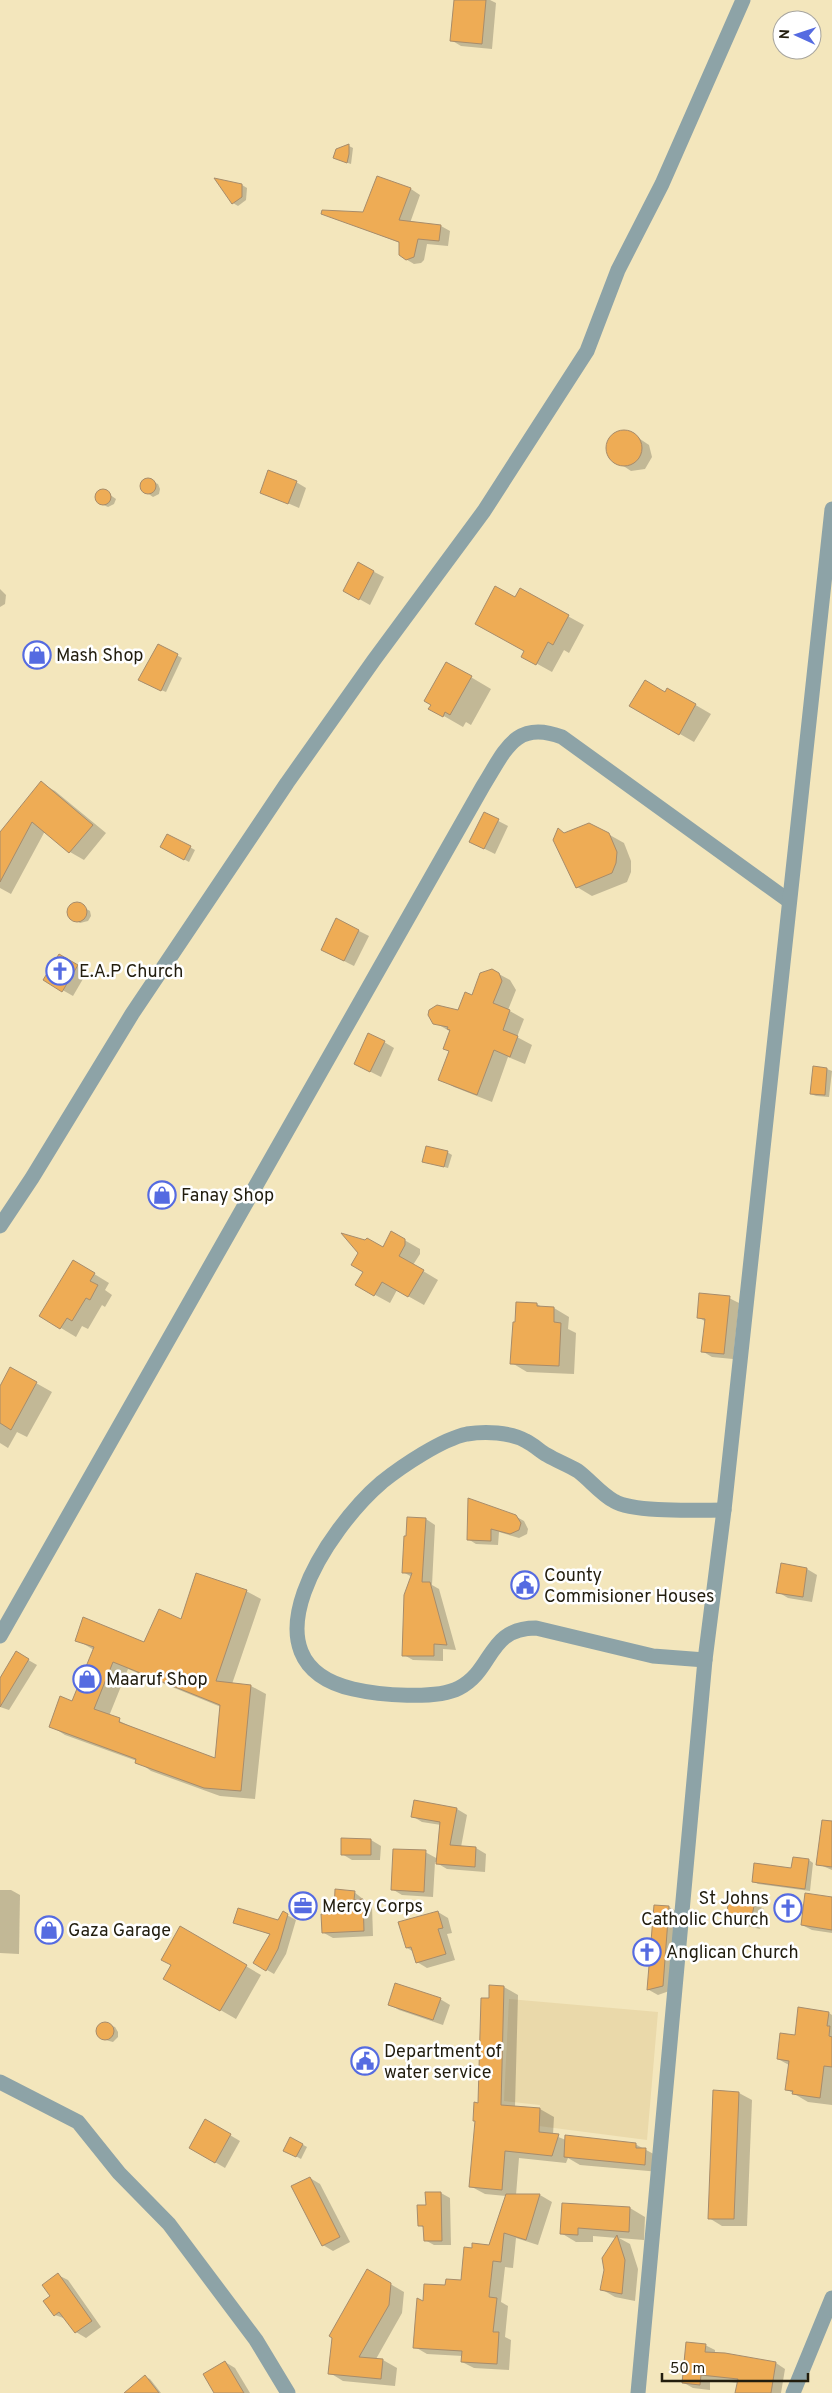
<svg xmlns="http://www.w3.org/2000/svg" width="832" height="2393" font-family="Overpass,sans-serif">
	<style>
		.built { fill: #ead9aa }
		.shadow { fill: #0003; fill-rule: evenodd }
		.building { fill: #eeac55; stroke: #a78c6b; fill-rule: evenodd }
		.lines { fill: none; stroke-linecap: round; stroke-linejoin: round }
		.minor { stroke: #8da3a7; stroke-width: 15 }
		.labels { text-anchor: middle; stroke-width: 5; stroke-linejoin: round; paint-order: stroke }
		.poi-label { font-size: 18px; fill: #221d0e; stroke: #fff; text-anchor: start }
	</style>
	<rect width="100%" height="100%" fill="#f3e6bc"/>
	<polygon class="built" points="509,1999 658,2012 647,2140 539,2126 540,2105 504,2101"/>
	<g class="shadow">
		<polygon points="455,0 490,0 496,3 492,49 461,46 451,40"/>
		<polygon points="349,146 353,148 351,164 339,160"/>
		<polygon points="242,185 247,188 246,200 238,206 233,203"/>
		<polygon points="411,189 420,195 410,223 441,226 450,231 448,246 427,244 424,260 421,263 414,264 404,258 400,243 323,213 364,213"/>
		<polygon points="628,431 649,445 652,457 645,469 631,471 610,457 607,444 614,433"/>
		<polygon points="146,479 158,484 160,489 159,494 153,497 143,490 142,484"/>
		<polygon points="296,482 306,488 299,508 262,492"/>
		<polygon points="103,490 116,499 114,504 108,507 99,503 96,497 100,491"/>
		<polygon points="359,564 384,577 370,605 345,591"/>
		<polygon points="0,589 6,595 5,604 0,607"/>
		<polygon points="520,590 584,625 569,653 564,650 552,672 523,656 526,651 516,598"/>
		<polygon points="159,646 182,658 166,692 144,683"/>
		<polygon points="447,663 491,689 471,725 466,722 463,727 430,708"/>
		<polygon points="668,689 711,714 694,742 631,706 666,693"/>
		<polygon points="41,783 55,791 106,833 84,860 70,852 45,831 11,894 0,888 0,834"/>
		<polygon points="485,814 508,826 495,854 481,847"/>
		<polygon points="566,834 608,834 624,843 631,861 631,872 627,882 592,896 577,887"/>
		<polygon points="168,835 195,850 189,862 162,847"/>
		<polygon points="78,904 90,911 91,916 88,921 80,923 70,917 70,907"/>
		<polygon points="337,920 369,936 354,966 332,955"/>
		<polygon points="59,955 87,972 73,996 45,980"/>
		<polygon points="495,972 510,980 516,990 508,1010 524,1019 517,1037 532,1045 525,1064 508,1057 492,1102 454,1087 440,1079 450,1051 451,1032 434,1022 459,1011"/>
		<polygon points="384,1042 394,1048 381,1077 365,1069"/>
		<polygon points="814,1068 827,1069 832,1071 829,1097 816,1096 811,1094"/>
		<polygon points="447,1152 452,1155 448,1168 423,1161"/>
		<polygon points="392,1233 420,1249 420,1254 413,1265 438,1280 424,1305 397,1290 390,1303 357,1285"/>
		<polygon points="73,1261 109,1283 105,1290 112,1295 105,1307 102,1305 88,1329 82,1326 76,1337 41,1316"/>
		<polygon points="729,1298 739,1303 733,1359 712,1357 702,1351 706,1322 698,1317"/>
		<polygon points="537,1304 543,1308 554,1308 569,1317 568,1329 576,1333 574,1374 527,1372 512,1363"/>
		<polygon points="11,1369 52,1392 27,1437 17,1432 8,1448 0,1443 0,1388"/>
		<polygon points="515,1516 524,1521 528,1529 527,1534 519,1538 499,1532 498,1545 476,1544 468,1539"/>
		<polygon points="426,1519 435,1525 432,1585 439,1589 456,1650 443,1649 443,1661 413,1660 404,1655 412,1577 403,1572"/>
		<polygon points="807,1569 817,1575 812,1602 788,1598 778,1592"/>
		<path d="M246 1591 261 1599 232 1684 251 1686 266 1694 255 1799 220 1796 151 1771 137 1761 65 1735 51 1726 73 1702 94 1650 77 1640 145 1644 181 1621ZM128 1669 221 1707 216 1760 134 1728 109 1716Z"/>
		<polygon points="16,1653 37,1665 9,1710 0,1707 0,1680"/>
		<polygon points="415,1801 457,1809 467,1815 461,1847 476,1848 486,1854 485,1872 447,1869 435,1862 433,1897 402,1895 392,1889 425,1852 438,1859 441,1825 422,1822 412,1816"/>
		<polygon points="832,1833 832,1870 818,1864"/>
		<polygon points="371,1840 381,1846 380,1860 352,1860 342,1854"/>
		<polygon points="809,1860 813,1863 810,1891 758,1884 753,1881 792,1870"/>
		<polygon points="0,1890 11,1890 20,1895 19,1954 0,1953"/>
		<polygon points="354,1892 372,1906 373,1936 333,1938 324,1933 335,1914"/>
		<polygon points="832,1898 832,1933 812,1930 802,1925"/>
		<polygon points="754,1903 764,1909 760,1929 737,1924 727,1918"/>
		<polygon points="656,1906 669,1907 678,1912 672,1990 658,1995 649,1990"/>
		<polygon points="438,1912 448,1918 452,1933 447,1934 455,1960 427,1968 417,1962 414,1952 407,1948"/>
		<polygon points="283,1913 296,1920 286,1954 274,1974 255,1963 271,1935 235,1922 278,1922"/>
		<polygon points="181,1928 261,1975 236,2019 165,1978 173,1965"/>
		<polygon points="504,1987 518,1995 515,2107 540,2109 554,2117 553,2135 566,2140 635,2144 661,2158 660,2172 580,2165 568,2158 566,2163 519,2158 516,2195 540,2195 552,2202 538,2245 516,2238 513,2268 505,2267 501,2302 508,2306 505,2337 511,2340 509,2370 474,2368 462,2362 463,2356 427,2354 415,2347 425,2304 446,2287 462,2281 473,2249 489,2246 506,2196 485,2194 470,2186 490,2000"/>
		<polygon points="440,1999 450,2005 443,2025 399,2010 389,2004"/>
		<polygon points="829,2013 832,2015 832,2105 808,2102 786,2089 789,2065 778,2059 796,2036"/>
		<polygon points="104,2023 115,2027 118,2032 118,2037 113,2042 102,2039 97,2032 100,2025"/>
		<polygon points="714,2091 739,2093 752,2100 747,2226 722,2226 709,2218"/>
		<polygon points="206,2121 240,2141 225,2168 191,2148"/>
		<polygon points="291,2138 307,2147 301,2159 285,2150"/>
		<polygon points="310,2178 320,2184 350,2242 333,2251 323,2245"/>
		<polygon points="441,2193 450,2198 451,2245 434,2245 425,2240 425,2228 419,2225 427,2206"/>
		<polygon points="563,2204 630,2208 645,2217 644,2240 619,2238 630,2244 638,2269 635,2301 615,2297 601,2289 617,2238 593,2236 593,2242 576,2242 561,2233"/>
		<polygon points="368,2271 404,2292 402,2313 376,2359 383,2360 397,2368 395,2386 343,2381 330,2373"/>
		<polygon points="58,2275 68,2280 101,2327 86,2338 76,2332 66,2319 55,2315 51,2296"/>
		<polygon points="705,2345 715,2350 715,2353 776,2363 785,2369 781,2393 736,2393 738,2383 710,2380 710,2390 693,2388 684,2383"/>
		<polygon points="225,2362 235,2368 250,2393 216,2393"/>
		<polygon points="145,2377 150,2379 161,2393 139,2393"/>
	</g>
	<g class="building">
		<polygon points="454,0 486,0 482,44 450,41"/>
		<polygon points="349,144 349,154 347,163 333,158 336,149"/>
		<polygon points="377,176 411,188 399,220 441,225 439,241 418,239 414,257 406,260 399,255 399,242 321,214 322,210 363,212"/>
		<polygon points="214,178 242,184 242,197 232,204"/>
		<circle cx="624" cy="448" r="18"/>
		<polygon points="268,470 297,481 288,504 260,493"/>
		<circle cx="148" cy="486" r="8"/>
		<circle cx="103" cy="497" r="8"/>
		<polygon points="358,562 374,571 359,600 343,591"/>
		<polygon points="495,586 515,597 520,588 569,615 553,645 548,642 536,665 521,657 524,651 475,624"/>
		<polygon points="158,644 178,654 161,691 138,680"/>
		<polygon points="446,662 472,676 450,715 445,712 443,717 428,709 431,705 424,701"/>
		<polygon points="645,680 665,692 667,688 696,704 679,735 629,706"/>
		<polygon points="41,781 93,825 69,853 32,822 0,882 0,832"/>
		<polygon points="484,812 499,819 484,849 469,842"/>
		<polygon points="589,823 609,833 617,852 616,863 612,873 576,888 553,840 558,828 564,833"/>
		<polygon points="167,834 191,846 184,860 160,847"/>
		<circle cx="77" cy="912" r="10"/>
		<polygon points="336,918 359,930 344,961 321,950"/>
		<polygon points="59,954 78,965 62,992 43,980"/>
		<polygon points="492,969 499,973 502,981 493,1003 510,1010 503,1030 518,1036 510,1057 494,1050 477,1095 438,1080 449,1051 443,1049 450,1030 447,1029 448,1027 433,1024 428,1015 429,1010 437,1005 458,1010 465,992 472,995 480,973"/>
		<polygon points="368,1033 385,1041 370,1072 354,1064"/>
		<polygon points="813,1066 827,1068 825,1095 810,1094"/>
		<polygon points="426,1146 448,1151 444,1167 422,1162"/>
		<polygon points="391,1231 405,1239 405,1245 399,1256 424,1270 408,1297 382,1282 374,1296 355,1285 363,1272 351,1265 358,1253 341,1233 365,1240 367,1238 383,1247"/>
		<polygon points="73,1260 95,1273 90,1281 98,1285 90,1300 86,1298 72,1321 67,1318 60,1329 39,1316"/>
		<polygon points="699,1293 730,1296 724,1354 701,1352 705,1319 697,1318"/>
		<polygon points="516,1302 537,1303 537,1306 554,1307 554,1322 561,1323 559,1366 510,1364 513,1322 515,1322"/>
		<polygon points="10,1367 37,1382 11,1430 0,1423 0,1386"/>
		<polygon points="468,1498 516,1515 521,1523 519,1530 510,1534 491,1529 491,1541 467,1540"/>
		<polygon points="407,1517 426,1518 422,1582 430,1582 447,1645 434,1644 434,1656 402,1656 404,1595 412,1573 402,1573 404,1536 406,1536"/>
		<polygon points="781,1563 807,1568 803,1597 776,1593"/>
		<path d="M196 1573 247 1590 216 1681 251 1685 241 1791 204 1788 135 1763 136 1759 49 1727 60 1696 72 1701 94 1647 75 1641 83 1617 144 1642 159 1609 181 1619ZM113 1662 220 1705 215 1758 119 1722 120 1718 94 1709Z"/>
		<polygon points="16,1651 29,1659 0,1707 0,1678"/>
		<polygon points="414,1800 457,1808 450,1845 476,1847 475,1867 436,1864 440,1822 411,1817"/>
		<polygon points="822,1820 832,1821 832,1867 816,1865"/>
		<polygon points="341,1838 371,1839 371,1855 341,1855"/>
		<polygon points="393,1849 426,1850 424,1892 391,1890"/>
		<polygon points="793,1857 809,1859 805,1889 752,1882 754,1863 791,1868"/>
		<polygon points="335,1889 355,1891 354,1900 363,1899 364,1931 322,1933 321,1914 334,1913"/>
		<polygon points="805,1893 832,1897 832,1930 801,1925"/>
		<polygon points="730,1897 755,1902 750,1924 725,1919"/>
		<polygon points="654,1905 669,1906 663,1986 647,1990"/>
		<polygon points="238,1908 278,1920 283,1911 288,1914 278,1949 266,1971 253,1963 270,1934 233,1923"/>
		<polygon points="438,1911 443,1928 438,1929 446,1954 416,1963 411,1947 406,1948 398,1922"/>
		<polygon points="180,1926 247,1965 220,2011 163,1979 171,1965 161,1960"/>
		<polygon points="395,1983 441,1998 433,2020 388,2005"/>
		<polygon points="489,1985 504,1986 501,2105 540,2108 539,2132 559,2134 552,2156 505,2151 502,2190 469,2187 475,2121 473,2121 474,2102 478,2103 481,1998 489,1998"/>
		<polygon points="798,2007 829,2012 827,2026 830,2026 829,2036 832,2037 832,2067 824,2066 820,2098 792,2094 793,2091 785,2090 789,2061 777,2059 780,2033 795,2035"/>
		<circle cx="105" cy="2031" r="9"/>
		<polygon points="713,2090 739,2092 734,2219 708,2219"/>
		<polygon points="205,2119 231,2134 215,2163 189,2148"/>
		<polygon points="565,2135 636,2143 636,2148 646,2148 645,2165 564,2157"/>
		<polygon points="290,2137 303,2144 296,2157 283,2151"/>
		<polygon points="310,2177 340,2237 322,2246 291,2186"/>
		<polygon points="425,2192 441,2192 442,2241 424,2241 423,2226 418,2226 417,2205 426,2205"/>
		<polygon points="506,2194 540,2194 526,2240 504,2233 501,2262 493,2261 489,2297 497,2298 493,2332 499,2332 497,2364 461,2362 462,2351 413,2348 417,2298 423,2301 424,2284 445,2285 446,2279 461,2280 464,2247 472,2248 472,2243 489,2245"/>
		<polygon points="562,2203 630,2207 629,2232 578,2228 578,2235 560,2234"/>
		<polygon points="617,2235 625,2260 622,2294 600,2290 604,2270 602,2258"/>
		<polygon points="367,2269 391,2283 389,2305 359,2357 383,2359 381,2379 328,2374 332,2338 329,2336"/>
		<polygon points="58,2273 92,2321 75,2333 59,2312 54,2316 43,2301 50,2296 42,2285"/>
		<polygon points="686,2342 706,2344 705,2352 725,2353 776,2362 771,2393 735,2393 738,2379 701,2375 700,2385 682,2383"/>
		<polygon points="225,2361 244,2393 214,2393 203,2374"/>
		<polygon points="145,2375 159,2393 124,2393"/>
	</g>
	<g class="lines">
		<g class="minor">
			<polyline points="0,1226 32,1178 132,1014 287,783 374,660 484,511 587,351 618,270 662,184 743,0"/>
			<path d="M0 1636 483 786C505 751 515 719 562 737L789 901"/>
			<path d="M705 1660 653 1656 536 1628C487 1628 494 1670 459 1688 436 1700 379 1695 353 1689 237 1662 329 1527 382 1482 402 1466 442 1439 467 1434 485 1431 510 1432 526 1441 534 1445 540 1451 547 1455 557 1461 568 1465 578 1471 590 1480 601 1494 614 1501 634 1513 699 1510 724 1510"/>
			<polyline points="0,2082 78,2122 119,2173 169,2224 256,2340 288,2393"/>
			<polyline points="638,2393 705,1660 724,1510 832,509"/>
			<polyline points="793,2393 832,2298"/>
		</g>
	</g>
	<defs>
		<g id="shop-ring" transform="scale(1.4375)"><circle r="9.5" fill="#fff" stroke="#556be1" stroke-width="1.5"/><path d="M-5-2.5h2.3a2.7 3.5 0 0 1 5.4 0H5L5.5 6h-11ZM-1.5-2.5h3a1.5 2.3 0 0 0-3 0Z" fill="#556be1"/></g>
		<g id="church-ring" transform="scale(1.4375)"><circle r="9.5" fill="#fff" stroke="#556be1" stroke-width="1.5"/><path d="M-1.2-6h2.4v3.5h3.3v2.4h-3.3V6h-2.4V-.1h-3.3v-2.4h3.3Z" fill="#556be1"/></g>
		<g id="civic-ring" transform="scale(1.4375)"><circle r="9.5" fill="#fff" stroke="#556be1" stroke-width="1.5"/><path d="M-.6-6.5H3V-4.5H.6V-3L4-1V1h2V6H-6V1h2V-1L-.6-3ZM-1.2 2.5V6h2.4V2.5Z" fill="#556be1"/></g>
		<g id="office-ring" transform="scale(1.4375)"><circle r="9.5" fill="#fff" stroke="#556be1" stroke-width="1.5"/><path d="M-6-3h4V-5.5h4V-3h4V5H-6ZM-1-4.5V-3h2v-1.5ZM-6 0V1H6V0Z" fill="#556be1"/></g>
	</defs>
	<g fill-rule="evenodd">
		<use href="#shop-ring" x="37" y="655"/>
		<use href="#church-ring" x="60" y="971"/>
		<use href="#shop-ring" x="162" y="1195"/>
		<use href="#civic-ring" x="525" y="1585"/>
		<use href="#shop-ring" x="87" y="1679"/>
		<use href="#office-ring" x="303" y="1906"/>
		<use href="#church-ring" x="788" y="1908"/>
		<use href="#shop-ring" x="49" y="1930"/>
		<use href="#church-ring" x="647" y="1952"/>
		<use href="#civic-ring" x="365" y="2061"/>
	</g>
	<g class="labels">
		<g class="poi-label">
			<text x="56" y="661">Mash Shop</text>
			<text x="79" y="977">E.A.P Church</text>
			<text x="181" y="1201">Fanay Shop</text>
			<text x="544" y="1581">County<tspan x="544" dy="21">Commisioner Houses</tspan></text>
			<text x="106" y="1685">Maaruf Shop</text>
			<text x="769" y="1904" text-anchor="end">St Johns<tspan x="769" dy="21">Catholic Church</tspan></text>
			<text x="322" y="1912">Mercy Corps</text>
			<text x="68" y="1936">Gaza Garage</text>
			<text x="666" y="1958">Anglican Church</text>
			<text x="384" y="2057">Department of<tspan x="384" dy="21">water service</tspan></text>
		</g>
	</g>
	<g transform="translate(797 35) rotate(273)"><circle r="24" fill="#ffffff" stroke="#a7a59f"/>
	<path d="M0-4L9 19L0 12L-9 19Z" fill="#556be1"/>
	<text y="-8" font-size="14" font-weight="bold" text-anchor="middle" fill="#221d0e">N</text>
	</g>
	<path d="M662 2373v8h146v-8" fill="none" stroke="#221d0e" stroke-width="2.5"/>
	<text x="670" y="2373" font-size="15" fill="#221d0e" stroke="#ffffff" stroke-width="4" paint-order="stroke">50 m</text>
</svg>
